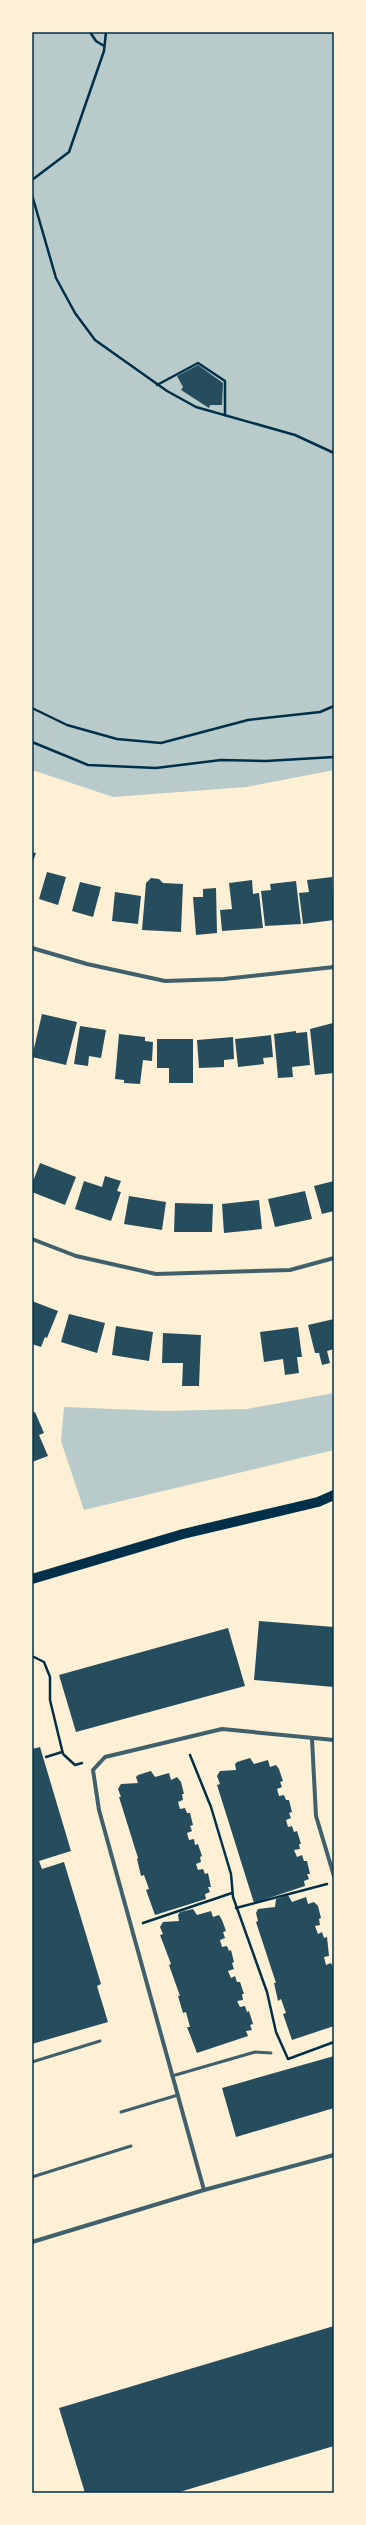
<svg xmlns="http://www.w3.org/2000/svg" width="366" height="2525" font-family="Lora,serif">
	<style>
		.green { fill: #b9caca }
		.building { fill: #264d5e }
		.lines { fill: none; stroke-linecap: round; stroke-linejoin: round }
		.path { stroke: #003049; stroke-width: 2.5 }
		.service { stroke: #3f606c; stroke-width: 3 }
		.minor { stroke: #3f606c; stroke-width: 4 }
		.primary { stroke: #003049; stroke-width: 10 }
		.neatline { fill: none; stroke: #003049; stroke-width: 1.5 }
	</style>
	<rect width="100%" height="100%" fill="#fdf0d5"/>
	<g class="green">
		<polygon points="32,32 334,32 334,770 246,787 113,797 32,770"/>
		<polygon points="334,1393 334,1450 84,1510 61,1441 64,1407 163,1411 247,1409"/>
	</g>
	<g class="building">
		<polygon points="198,365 223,383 222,405 210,405 209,408 181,390 183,387 177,376"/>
		<polygon points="32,852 36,853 32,864"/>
		<polygon points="47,872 66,877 58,905 39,899"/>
		<polygon points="332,877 334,920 303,924 299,893 309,892 307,880"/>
		<polygon points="151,878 159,879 163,883 183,884 181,932 142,930 146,883"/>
		<polygon points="252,880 253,894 259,893 263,928 222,931 220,910 232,909 229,883"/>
		<polygon points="296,881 301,924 265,926 261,891 271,890 270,884"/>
		<polygon points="80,882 101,887 93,917 72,911"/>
		<polygon points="216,888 217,933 196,935 193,897 203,897 203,889"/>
		<polygon points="115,892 141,896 138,924 112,921"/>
		<polygon points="42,1014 77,1022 66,1065 32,1057"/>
		<polygon points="333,1023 334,1073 315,1075 310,1029"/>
		<polygon points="80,1026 106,1030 101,1058 89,1056 88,1066 74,1064"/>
		<polygon points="296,1031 296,1033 307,1032 310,1065 292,1067 293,1077 278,1078 274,1034"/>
		<polygon points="119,1034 145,1037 145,1041 153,1042 152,1061 143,1060 140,1084 124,1083 124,1080 115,1079"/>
		<polygon points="271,1035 273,1057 263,1058 264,1064 238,1067 235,1039"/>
		<polygon points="233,1037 234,1059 224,1060 224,1067 199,1068 197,1040"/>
		<polygon points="157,1039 193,1039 193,1083 169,1083 169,1068 157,1068"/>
		<polygon points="40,1163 76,1177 65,1205 32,1192 32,1184"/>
		<polygon points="105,1176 121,1181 117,1191 121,1192 111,1221 75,1209 84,1181 102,1187"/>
		<polygon points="334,1181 334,1211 322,1214 314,1186"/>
		<polygon points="305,1191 312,1219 275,1227 268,1199"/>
		<polygon points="129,1196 166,1202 162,1230 124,1224"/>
		<polygon points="259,1200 262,1229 224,1233 222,1204"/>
		<polygon points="175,1203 213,1204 212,1232 174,1232"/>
		<polygon points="32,1301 58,1311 47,1338 45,1337 41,1347 32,1344"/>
		<polygon points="69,1314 105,1323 97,1353 61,1342"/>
		<polygon points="334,1319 334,1349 327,1351 330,1363 322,1365 319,1353 315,1353 308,1325"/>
		<polygon points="116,1326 153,1332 149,1361 112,1355"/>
		<polygon points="298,1327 302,1357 297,1357 299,1373 285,1375 283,1359 264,1362 260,1332"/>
		<polygon points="163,1333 201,1335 199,1386 182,1386 183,1363 162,1363"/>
		<polygon points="35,1412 44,1433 39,1435 48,1456 32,1462 32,1413"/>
		<polygon points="259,1621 334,1627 334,1687 254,1680"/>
		<polygon points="228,1628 245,1686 76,1732 59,1675"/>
		<polygon points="40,1747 71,1851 39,1861 42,1869 64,1862 101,1984 97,1986 108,2022 32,2044 32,1749"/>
		<polygon points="250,1758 254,1764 268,1760 270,1767 276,1765 279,1769 283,1781 280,1782 282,1787 277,1789 279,1796 284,1795 286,1800 289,1800 292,1812 289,1813 291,1818 286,1820 288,1827 292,1826 294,1832 297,1831 301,1844 299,1844 300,1849 294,1850 297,1857 302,1855 304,1861 307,1861 310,1874 307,1874 309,1879 304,1881 305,1886 254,1903 217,1785 220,1784 217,1776 220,1771 236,1770 235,1764 237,1762"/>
		<polygon points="151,1771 155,1777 169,1773 171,1780 177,1777 181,1782 184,1794 182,1794 183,1800 178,1802 180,1809 185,1808 187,1813 190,1813 193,1825 190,1826 192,1831 187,1833 189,1840 194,1839 195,1845 198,1844 202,1856 200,1857 201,1862 196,1864 198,1870 203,1869 205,1874 208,1873 211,1887 208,1887 210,1892 205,1894 206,1899 155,1915 146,1890 149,1889 144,1875 141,1876 137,1859 138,1858 119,1797 121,1797 118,1789 121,1784 138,1783 136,1777 138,1775"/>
		<polygon points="288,1895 292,1902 306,1897 308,1904 314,1902 318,1906 321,1918 319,1919 320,1925 315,1926 318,1934 322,1932 324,1938 327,1937 329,1956 324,1957 326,1965 331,1963 334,1969 334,2026 292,2040 283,2014 286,2013 281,1999 278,2001 274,1983 276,1983 256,1922 258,1921 256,1913 258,1909 275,1907 276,1899"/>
		<polygon points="193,1909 197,1915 211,1911 213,1917 219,1915 222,1920 226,1931 223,1932 225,1938 220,1940 222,1947 227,1946 229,1951 231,1950 234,1962 232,1963 234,1969 228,1971 231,1978 235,1976 237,1982 240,1982 244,1994 242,1994 243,2000 237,2001 240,2007 245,2006 247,2012 249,2011 253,2024 250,2025 252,2030 246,2031 248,2036 197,2053 187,2027 190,2027 186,2012 183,2013 178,1996 180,1996 169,1965 171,1964 160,1935 163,1934 160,1927 163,1922 179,1921 178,1915 180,1912"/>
		<polygon points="334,2056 334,2108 236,2137 222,2088"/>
		<polygon points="334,2326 334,2446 176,2493 85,2493 59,2408"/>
	</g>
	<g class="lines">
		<g class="path">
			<polyline points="90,32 96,41 104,46"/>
			<polyline points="32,180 69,152 104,51 106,32"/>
			<polyline points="32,195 56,278 75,313 95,340 167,391 196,407 295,435 334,453"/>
			<polyline points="157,385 198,363 225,381 225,415"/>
			<polyline points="32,708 67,725 117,739 161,743 248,720 320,712 334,706"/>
			<polyline points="32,742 88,765 156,768 221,760 266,761 334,757"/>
			<polyline points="32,1656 44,1662 50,1677 50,1700 63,1754 75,1765 82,1763"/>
			<polyline points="190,1755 211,1807 231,1874 233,1897 267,1992 276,2032 288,2059 334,2042"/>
			<polyline points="46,1757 62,1752"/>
			<polyline points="236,1908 327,1884"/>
			<polyline points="143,1923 232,1893"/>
		</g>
		<g class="service">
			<polyline points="32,2062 100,2041"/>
			<polyline points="172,2076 255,2052 271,2053"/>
			<polyline points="121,2112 178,2095"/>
			<polyline points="32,2177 131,2146"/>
		</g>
		<g class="minor">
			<polyline points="32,948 87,964 165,981 224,979 334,967"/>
			<polyline points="32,1239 76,1256 156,1274 290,1270 334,1258"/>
			<polyline points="312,1739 316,1816 334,1876"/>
			<polyline points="204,2190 99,1810 93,1770 105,1757 222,1729 334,1740"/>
			<polyline points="32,2242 204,2190 334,2155"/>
			<polyline points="333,2493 334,2493"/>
		</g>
		<polyline class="primary" points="32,1579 183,1534 318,1502 334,1495"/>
	</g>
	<rect width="366" height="2525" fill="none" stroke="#fdf0d5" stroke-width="66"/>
	<rect x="33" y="33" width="300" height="2459" class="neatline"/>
</svg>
